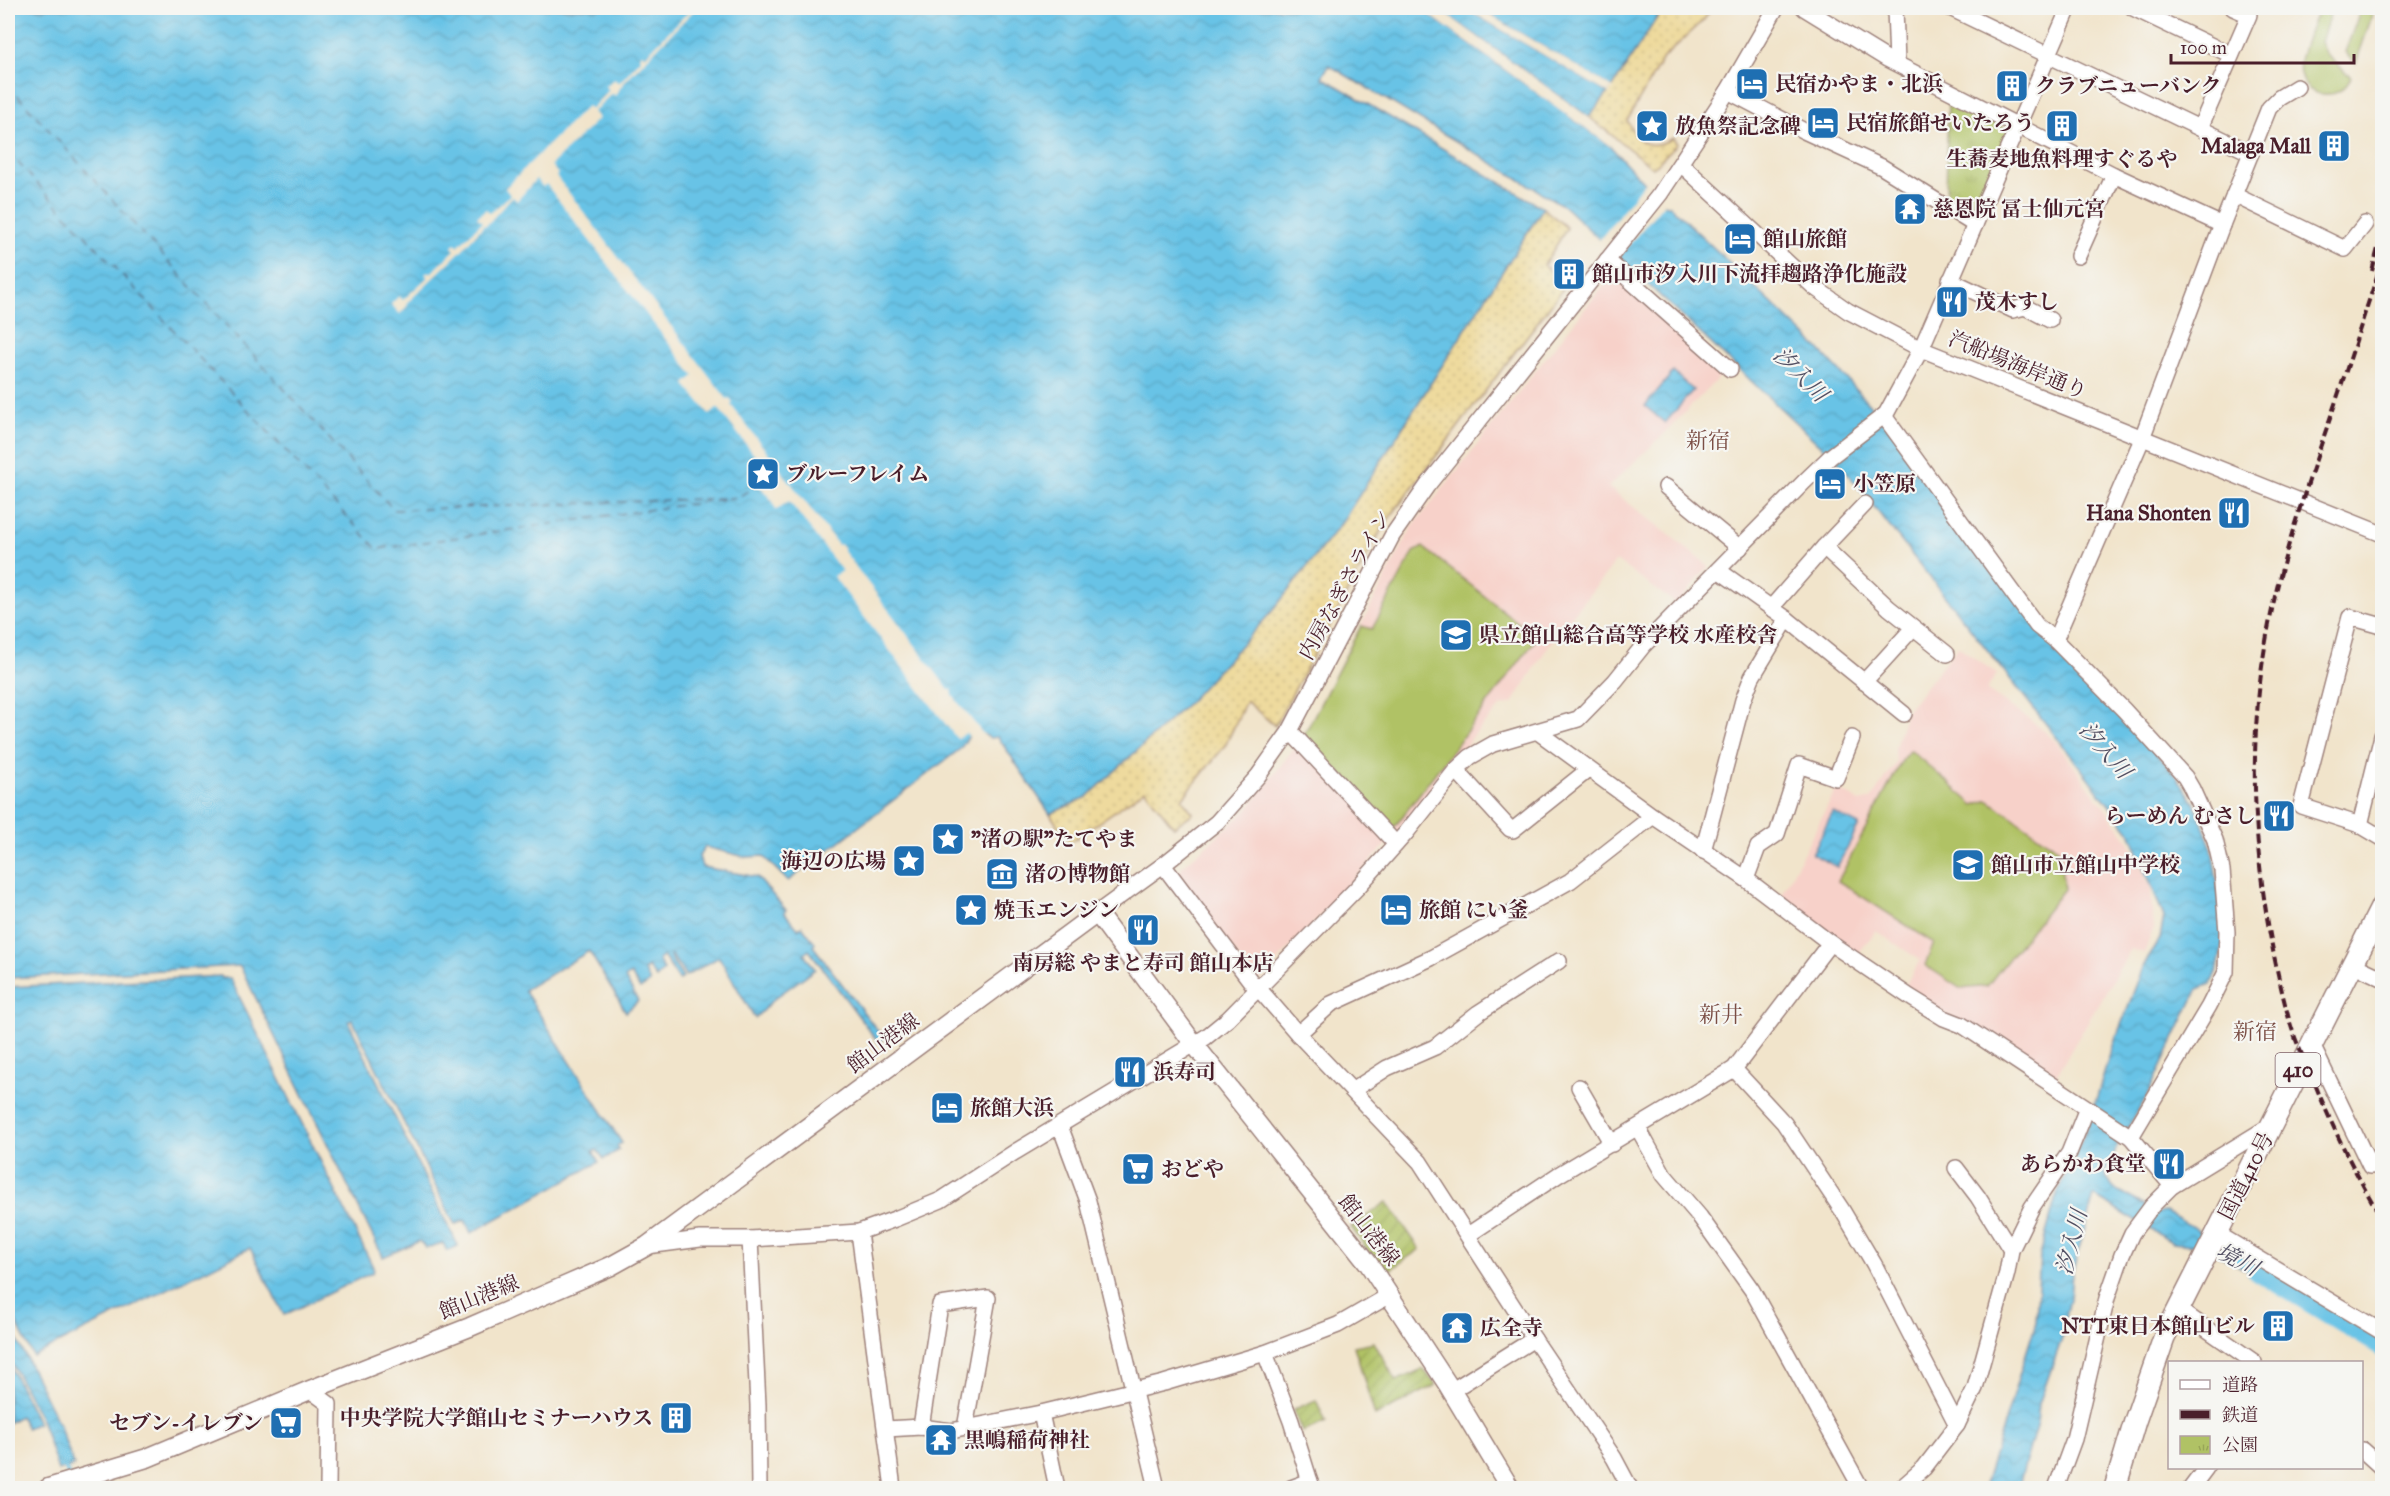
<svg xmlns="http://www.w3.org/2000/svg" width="2390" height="1496" font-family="'IM FELL Great Primer','Noto Serif JP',serif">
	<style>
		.built { fill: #f7d1c9 }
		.grass { fill: #b0c265; stroke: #7d7048; stroke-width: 1.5 }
		.sand { fill: url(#sand-dots); stroke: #9c7c64; stroke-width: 1.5 }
		.park { fill: url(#park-tufts); stroke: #7d7048; stroke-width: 1.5 }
		.garden { fill: url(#garden-furrows); stroke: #7d7048; stroke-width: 1.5 }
		.water { fill: url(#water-waves); stroke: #597188; stroke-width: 1.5 }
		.pier { fill: #f1e4cb }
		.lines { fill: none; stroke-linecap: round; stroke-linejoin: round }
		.stream { stroke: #68c3e6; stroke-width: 4 }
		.river { stroke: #68c3e6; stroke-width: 22 }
		.ferry { stroke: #535063; stroke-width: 1.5; stroke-dasharray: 8 6; stroke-linecap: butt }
		.minor-casing { stroke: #9e827b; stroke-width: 18 }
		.major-casing { stroke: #9e827b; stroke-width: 21 }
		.highway-casing { stroke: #9e827b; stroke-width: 24 }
		.minor { stroke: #fff; stroke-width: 15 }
		.major { stroke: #fff; stroke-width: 18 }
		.highway { stroke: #fff; stroke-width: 21 }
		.rail { stroke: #4a1f2b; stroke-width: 4; stroke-dasharray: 9 4.5; stroke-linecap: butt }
		.labels { text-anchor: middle; stroke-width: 4.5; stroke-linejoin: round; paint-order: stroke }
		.shield { fill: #f6f6f2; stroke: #7e6067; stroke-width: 1.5 }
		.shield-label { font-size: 20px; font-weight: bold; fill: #4a1f2b }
		.poi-label { font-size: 21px; font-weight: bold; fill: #4a1f2b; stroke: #f6f6f2; text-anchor: start }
		.street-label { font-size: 21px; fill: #4a1f2b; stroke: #f6f6f2 }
		.water-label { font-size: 22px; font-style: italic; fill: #535063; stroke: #f6f6f2 }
		.neighbourhood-label { font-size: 22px; fill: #7b4e45; stroke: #f6f6f2 }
	</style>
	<defs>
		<pattern id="sand-dots" width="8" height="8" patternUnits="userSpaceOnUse" patternTransform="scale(1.5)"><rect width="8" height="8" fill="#eeda9e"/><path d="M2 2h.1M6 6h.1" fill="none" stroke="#cebb88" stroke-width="1.8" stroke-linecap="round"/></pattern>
		<pattern id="park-tufts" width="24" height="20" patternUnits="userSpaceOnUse" patternTransform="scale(1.5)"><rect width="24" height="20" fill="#b0c265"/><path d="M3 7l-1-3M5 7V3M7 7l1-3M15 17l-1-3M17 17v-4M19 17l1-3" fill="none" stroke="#99a658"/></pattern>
		<pattern id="garden-furrows" width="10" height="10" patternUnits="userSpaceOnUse" patternTransform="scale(1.5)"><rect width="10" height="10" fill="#b0c265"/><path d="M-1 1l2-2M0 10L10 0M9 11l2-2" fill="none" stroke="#99a658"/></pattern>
		<pattern id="water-waves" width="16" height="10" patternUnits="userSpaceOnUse" patternTransform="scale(1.5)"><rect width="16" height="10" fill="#68c3e6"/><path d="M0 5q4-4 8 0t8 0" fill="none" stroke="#5ca7c5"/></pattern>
	</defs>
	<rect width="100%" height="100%" fill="#f6f6f2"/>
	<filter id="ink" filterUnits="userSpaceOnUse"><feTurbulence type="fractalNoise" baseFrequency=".0167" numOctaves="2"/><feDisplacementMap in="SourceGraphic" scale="12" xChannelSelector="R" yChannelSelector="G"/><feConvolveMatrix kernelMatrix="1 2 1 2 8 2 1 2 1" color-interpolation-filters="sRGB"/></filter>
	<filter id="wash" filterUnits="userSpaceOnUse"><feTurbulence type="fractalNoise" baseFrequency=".008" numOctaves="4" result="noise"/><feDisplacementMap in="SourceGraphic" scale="24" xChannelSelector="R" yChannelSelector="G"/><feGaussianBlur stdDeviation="1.35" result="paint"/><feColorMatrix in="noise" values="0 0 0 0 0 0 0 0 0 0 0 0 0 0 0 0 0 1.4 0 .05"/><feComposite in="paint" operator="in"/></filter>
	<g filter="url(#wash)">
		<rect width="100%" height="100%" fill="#f1e4cb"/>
		<g class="built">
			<polygon points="1610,277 1617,279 1670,324 1721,372 1720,376 1663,435 1608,487 1709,566 1677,604 1616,561 1549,645 1513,703 1501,706 1474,735 1395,835 1260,980 1254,979 1178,873 1183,866 1247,810 1304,735 1412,527"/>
			<polygon points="1958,646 1997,674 1986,690 2039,726 2056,742 2129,841 2151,889 2153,930 2144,953 2131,949 2054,1079 1947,1015 1905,986 1920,960 1876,931 1856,956 1780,898 1837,788 1860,802 1871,799 1896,763 1895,748 1906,711"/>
		</g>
		<g class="grass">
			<path d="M2319 8H2332L2321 42 2327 55 2351 77C2343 101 2305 100 2300 74 2296 56 2313 25 2319 8Z"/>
			<polygon points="2365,10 2374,10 2356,63 2345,52 2359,14"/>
			<polygon points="1423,547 1537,638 1393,829 1304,735 1361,626 1372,629 1414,552"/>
			<polygon points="1910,750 1974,805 1988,800 2059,850 2064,889 1987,986 1961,989 1925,965 1934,943 1838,881 1904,757"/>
		</g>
		<g class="sand">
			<path d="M1663 8H1712L1703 21 1663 58 1627 121C1639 144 1649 151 1673 138L1677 144 1653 168 1589 117 1612 88Z"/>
			<polygon points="1543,208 1567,228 1544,265 1565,286 1384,525 1275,726 1246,701 1226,744 1182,799 1193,813 1174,827 1145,790 1069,843 1050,814 1087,797 1190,701 1274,609 1342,522"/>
		</g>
		<polygon class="park" points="1948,97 2007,129 2008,135 1973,219 1946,201"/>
		<g class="garden">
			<polygon points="1387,1202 1420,1249 1384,1274 1351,1227"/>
			<polygon points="1374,1342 1396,1381 1423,1369 1436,1385 1375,1416 1354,1346"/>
			<polygon points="1316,1400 1326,1422 1302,1432 1293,1410"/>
		</g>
		<g class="water">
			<polygon points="8,8 1420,8 1610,146 1664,204 1670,206 1810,340 1845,377 1885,422 2063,655 2176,775 2195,804 2212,849 2225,934 2218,968 2211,984 2198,989 2146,1098 2121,1139 2104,1174 2113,1188 2158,1213 2166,1212 2287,1280 2281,1290 2275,1290 2263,1279 2202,1246 2173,1243 2094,1196 2072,1273 2070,1298 2061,1341 2039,1404 2037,1423 2018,1488 1984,1488 2036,1322 2040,1255 2057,1194 2088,1126 2111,1051 2144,965 2160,938 2164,917 2130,832 2069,753 1840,464 1564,206 1329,65 1322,77 1543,208 1342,522 1274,609 1190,701 1087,797 1050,814 998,737 990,738 983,734 969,736 960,749 788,881 763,856 746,857 705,847 699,856 702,867 757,877 786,910 784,912 798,929 802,926 815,943 813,946 884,1039 878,1042 809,950 804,954 815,969 775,998 755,1018 719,957 686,976 671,955 670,957 683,978 679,980 663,956 658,960 664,970 656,978 648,967 644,971 650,982 640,989 631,974 625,978 638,1001 626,1012 589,951 524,990 622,1143 617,1146 619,1150 604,1159 597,1150 593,1152 599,1162 471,1233 465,1220 455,1225 352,1019 348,1021 458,1246 447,1251 443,1243 426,1248 419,1241 383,1257 240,966 8,978"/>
			<polygon points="1438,8 1465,8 1608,93 1589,117"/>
			<polygon points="1478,8 1663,8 1612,88"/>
			<polygon points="1673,372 1693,390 1665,423 1645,406"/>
			<polygon points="1833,812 1859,825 1837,867 1812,854"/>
			<polygon points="221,976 222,978 230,978 374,1269 373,1272 284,1315 250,1248 33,1356 8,1306 8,987"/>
			<polygon points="8,1321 59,1424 74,1466 58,1470 42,1422 8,1356"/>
			<polygon points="8,1362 38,1423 27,1428 20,1416 8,1423"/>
		</g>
		<g class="pier">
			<polygon points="692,8 696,8 624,82 615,96 612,93 593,112 599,118 551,165 558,174 556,176 727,399 729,398 733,403 731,405 838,545 840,544 844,548 843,550 949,690 952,689 953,696 988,740 982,737 971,739 966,733 957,739 833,576 842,571 789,501 776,510 772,501 750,474 762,465 718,408 710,415 685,384 694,376 546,184 543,187 536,179 517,201 513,197 510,199 486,226 484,225 462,250 407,303 408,305 400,314 391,304 399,296 403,300 428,277 425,274 429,271 431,273 455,250 452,247 455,243 458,246 482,222 477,217 486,209 490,213 510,195 505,188 587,106 591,109 609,90 605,86 614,79 619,83 641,59 639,56 642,53 645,56"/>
			<polygon points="1420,8 1425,8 1611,143 1610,146"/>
			<polygon points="1435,8 1438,8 1591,119 1587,120"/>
			<polygon points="1465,8 1471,8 1610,91 1611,95"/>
			<polygon points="1475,8 1478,8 1615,89 1611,91"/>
			<polygon points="1646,180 1666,201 1617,259 1597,243"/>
		</g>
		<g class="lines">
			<polyline class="stream" points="65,1468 70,1477"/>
			<polyline class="river" points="2258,1270 2382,1345"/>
			<g class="ferry">
				<polyline points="8,85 394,510 728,498"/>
				<polyline points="8,152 377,549 738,497 764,481"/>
			</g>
		</g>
	</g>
	<g filter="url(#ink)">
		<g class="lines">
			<g class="minor-casing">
				<g id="minor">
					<polyline points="1804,8 1887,59 2114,175 2222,225"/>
					<polyline points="1895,8 1897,63"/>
					<polyline points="1950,8 2251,153"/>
					<polyline points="2133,8 2231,55"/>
					<polyline points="1728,91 1804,131 1882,167 1975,225"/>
					<polyline points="2200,128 2249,15 2233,8"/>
					<polyline points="1681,164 1814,287 1848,311 1921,349 2382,534"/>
					<polyline points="2234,195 2345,249 2365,224"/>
					<polyline points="2078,256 2114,175"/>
					<polyline points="1607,260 1730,369"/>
					<polyline points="1950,280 2013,310 2025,307 2050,320"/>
					<polyline points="1884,416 2037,626 2055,640"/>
					<polyline points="1666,487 1740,548"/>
					<polyline points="1824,547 1889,608 1947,654"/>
					<polyline points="1718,570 1787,619 1904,714"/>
					<polyline points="1771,608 1824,547 1865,504"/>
					<polyline points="2382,626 2350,617 2301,806 2360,825 2382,838"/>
					<polyline points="1864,682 1913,628"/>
					<polyline points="1290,731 1396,844"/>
					<polyline points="1538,732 1653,816 1746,879 1830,943 1910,997 1944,1018 1962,1025 2131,1137 2172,1186"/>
					<polyline points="1456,770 1510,829 1513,830 1588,770"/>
					<polyline points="2360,825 2382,736"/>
					<polyline points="1703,851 1743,700 1752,677 1787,619"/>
					<polyline points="1163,865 1252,983 1259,989 1298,1034 1420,1162 1534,1339 1614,1458 1630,1488"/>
					<polyline points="1746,879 1758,847 1777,834 1799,765 1836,778 1852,738"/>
					<polyline points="1097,913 1163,865 1217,822 1258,776 1290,731 1392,536 1427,486 1660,194 1728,91 1776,8"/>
					<polyline points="2352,964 2382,978"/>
					<polyline points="1298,1034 1331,1004 1431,958 1570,881 1653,816"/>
					<polyline points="2311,1043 2370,1166 2382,1165"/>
					<polyline points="1734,1069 1784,1123 1842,1210 1874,1264 1957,1425"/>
					<polyline points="1579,1087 1612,1144"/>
					<polyline points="1353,1090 1387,1068 1435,1047 1478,1013 1559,961"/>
					<polyline points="1060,1126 1088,1201 1157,1488"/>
					<polyline points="1638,1128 1664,1175 1700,1217 1752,1290 1861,1488"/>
					<polyline points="2131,1137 2209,1006 2226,972 2227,932 2222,870 2215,840 2192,789 2185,777 2124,710 2055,640 2139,446 2222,225 2269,108 2279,98 2297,87"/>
					<polyline points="1956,1168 1978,1197 2011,1250"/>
					<polyline points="859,1232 893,1488"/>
					<polyline points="2216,1233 2382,1332"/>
					<polyline points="1468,1235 1558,1175 1734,1069 1830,943"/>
					<polyline points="750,1239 758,1405 759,1488"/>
					<polyline points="647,1246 700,1239 750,1239 859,1232 895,1219 941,1200 1015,1152 1206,1037 1228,1019 1357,888 1406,833 1456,770 1470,757 1493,744 1578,719 1615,681 1643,646 1805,481 1830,457 1886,414 1921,349 2069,8"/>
					<polyline points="2178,1309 2254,1362"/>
					<polyline points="1265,1353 1291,1421 1312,1488"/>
					<polyline points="310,1390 329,1404 328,1488"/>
					<polyline points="1451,1391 1534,1339"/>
					<polyline points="1041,1413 1057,1488"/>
					<polyline points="921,1427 940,1305 988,1298 965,1428"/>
					<polyline points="886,1429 921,1427 951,1431 1041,1413 1164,1383 1265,1353 1338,1325 1390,1295"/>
					<polyline points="2362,1450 2382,1468"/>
					<polyline points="1291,1488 1310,1481"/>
					<polyline points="1901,1488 1924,1468 1957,1425 1975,1388 2007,1273 2011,1250 2032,1207 2069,1153 2087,1108"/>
					<polyline points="2056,1488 2074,1439 2107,1298 2122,1255 2132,1233 2152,1206 2172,1186 2270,1126"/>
					<polyline points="2191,1488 2206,1468"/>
				</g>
			</g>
			<g class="major-casing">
				<polyline id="major" points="48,1488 147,1458 310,1390 470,1327 611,1266 647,1246 1097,913 1194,1044 1368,1263 1448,1385 1510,1488"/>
			</g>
			<g class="highway-casing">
				<polyline id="highway" points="2115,1488 2135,1421 2164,1338 2382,906"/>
			</g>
			<use href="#minor" class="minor"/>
			<use href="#major" class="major"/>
			<use href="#highway" class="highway"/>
			<g class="rail">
				<path d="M2382 261C2363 318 2345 376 2325 433 2302 501 2278 569 2266 641 2244 767 2256 896 2289 1019 2295 1041 2306 1063 2315 1084 2334 1131 2356 1175 2382 1219"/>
				<polyline points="2372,271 2382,233"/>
			</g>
		</g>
	</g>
	<defs>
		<g id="hotel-square" transform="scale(1.725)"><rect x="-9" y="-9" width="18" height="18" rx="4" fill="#1f6fb2" stroke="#f6f6f2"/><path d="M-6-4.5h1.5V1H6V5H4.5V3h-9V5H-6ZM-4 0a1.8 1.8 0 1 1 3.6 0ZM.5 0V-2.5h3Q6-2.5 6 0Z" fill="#fff"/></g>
		<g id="building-square" transform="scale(1.725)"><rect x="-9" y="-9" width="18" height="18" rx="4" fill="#1f6fb2" stroke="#f6f6f2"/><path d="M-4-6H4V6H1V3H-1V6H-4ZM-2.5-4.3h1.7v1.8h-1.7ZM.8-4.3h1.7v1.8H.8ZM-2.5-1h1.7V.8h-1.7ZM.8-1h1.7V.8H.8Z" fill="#fff"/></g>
		<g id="sight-square" transform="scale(1.725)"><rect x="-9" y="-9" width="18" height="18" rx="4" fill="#1f6fb2" stroke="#f6f6f2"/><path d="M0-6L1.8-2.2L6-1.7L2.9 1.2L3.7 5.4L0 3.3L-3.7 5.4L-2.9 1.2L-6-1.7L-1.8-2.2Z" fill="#fff"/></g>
		<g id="temple-square" transform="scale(1.725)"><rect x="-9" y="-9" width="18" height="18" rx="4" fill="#1f6fb2" stroke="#f6f6f2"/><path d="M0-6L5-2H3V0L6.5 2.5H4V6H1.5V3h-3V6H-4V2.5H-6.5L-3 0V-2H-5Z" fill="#fff"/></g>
		<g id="restaurant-square" transform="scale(1.725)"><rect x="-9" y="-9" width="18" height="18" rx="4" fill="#1f6fb2" stroke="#f6f6f2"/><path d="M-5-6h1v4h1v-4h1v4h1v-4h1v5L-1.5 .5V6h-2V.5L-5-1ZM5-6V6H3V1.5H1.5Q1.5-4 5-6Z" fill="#fff"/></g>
		<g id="school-square" transform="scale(1.725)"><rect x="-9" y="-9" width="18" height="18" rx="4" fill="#1f6fb2" stroke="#f6f6f2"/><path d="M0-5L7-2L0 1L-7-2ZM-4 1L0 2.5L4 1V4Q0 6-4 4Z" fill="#fff"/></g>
		<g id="museum-square" transform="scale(1.725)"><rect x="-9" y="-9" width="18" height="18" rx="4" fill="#1f6fb2" stroke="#f6f6f2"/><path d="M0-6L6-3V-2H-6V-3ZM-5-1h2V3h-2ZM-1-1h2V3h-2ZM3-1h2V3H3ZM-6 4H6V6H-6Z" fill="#fff"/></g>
		<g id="supermarket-square" transform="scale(1.725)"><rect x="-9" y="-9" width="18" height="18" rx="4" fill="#1f6fb2" stroke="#f6f6f2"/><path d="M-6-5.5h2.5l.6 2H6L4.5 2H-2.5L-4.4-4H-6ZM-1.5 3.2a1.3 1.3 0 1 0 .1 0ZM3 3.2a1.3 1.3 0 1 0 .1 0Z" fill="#fff"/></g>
	</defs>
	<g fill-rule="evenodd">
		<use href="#hotel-square" x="1752" y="84"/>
		<use href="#building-square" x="2012" y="86"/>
		<use href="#hotel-square" x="1823" y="123"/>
		<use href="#sight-square" x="1652" y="126"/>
		<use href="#building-square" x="2062" y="126"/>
		<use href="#building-square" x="2334" y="146"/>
		<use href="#temple-square" x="1910" y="209"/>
		<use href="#hotel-square" x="1740" y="239"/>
		<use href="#building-square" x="1569" y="274"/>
		<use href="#restaurant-square" x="1952" y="302"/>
		<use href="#sight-square" x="763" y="474"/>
		<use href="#hotel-square" x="1830" y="484"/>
		<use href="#restaurant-square" x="2234" y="513"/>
		<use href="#school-square" x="1456" y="635"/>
		<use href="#restaurant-square" x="2279" y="816"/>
		<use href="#sight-square" x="948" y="839"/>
		<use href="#sight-square" x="909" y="861"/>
		<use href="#school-square" x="1968" y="865"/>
		<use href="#museum-square" x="1002" y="874"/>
		<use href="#sight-square" x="971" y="910"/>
		<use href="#hotel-square" x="1396" y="910"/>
		<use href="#restaurant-square" x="1143" y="930"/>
		<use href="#restaurant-square" x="1130" y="1072"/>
		<use href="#hotel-square" x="947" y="1108"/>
		<use href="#restaurant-square" x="2169" y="1164"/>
		<use href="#supermarket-square" x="1138" y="1169"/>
		<use href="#building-square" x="2278" y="1326"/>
		<use href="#temple-square" x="1457" y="1328"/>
		<use href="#building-square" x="676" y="1418"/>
		<use href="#supermarket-square" x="286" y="1423"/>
		<use href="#temple-square" x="941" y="1440"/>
	</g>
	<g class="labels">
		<rect class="shield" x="2275.5" y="1053" width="45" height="34" rx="4.5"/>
		<g class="shield-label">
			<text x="2298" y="1077">410</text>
		</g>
		<g class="poi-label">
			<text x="1775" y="91">民宿かやま・北浜</text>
			<text x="2035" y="93">クラブニューバンク</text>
			<text x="1846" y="130">民宿旅館せいたろう</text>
			<text x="1675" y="133">放魚祭記念碑</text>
			<text x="2311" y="153" text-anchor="end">Malaga Mall</text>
			<text x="2062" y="166" text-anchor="middle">生蕎麦地魚料理すぐるや</text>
			<text x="1933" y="216">慈恩院 冨士仙元宮</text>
			<text x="1763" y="246">館山旅館</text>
			<text x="1592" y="281">館山市汐入川下流拝趨路浄化施設</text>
			<text x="1975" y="309">茂木すし</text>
			<text x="786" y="481">ブルーフレイム</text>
			<text x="1853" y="491">小笠原</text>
			<text x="2211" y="520" text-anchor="end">Hana Shonten</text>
			<text x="1479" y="642">県立館山総合高等学校 水産校舎</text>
			<text x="2256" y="823" text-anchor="end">らーめん むさし</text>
			<text x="971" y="846">"渚の駅"たてやま</text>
			<text x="886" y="868" text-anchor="end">海辺の広場</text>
			<text x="1991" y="872">館山市立館山中学校</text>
			<text x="1025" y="881">渚の博物館</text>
			<text x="994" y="917">焼玉エンジン</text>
			<text x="1419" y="917">旅館 にい釜</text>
			<text x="1143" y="970" text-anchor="middle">南房総 やまと寿司 館山本店</text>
			<text x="1153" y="1079">浜寿司</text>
			<text x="970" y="1115">旅館大浜</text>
			<text x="2146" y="1171" text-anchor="end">あらかわ食堂</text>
			<text x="1161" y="1176">おどや</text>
			<text x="2255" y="1333" text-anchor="end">NTT東日本館山ビル</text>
			<text x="1480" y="1335">広全寺</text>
			<text x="653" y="1425" text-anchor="end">中央学院大学館山セミナーハウス</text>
			<text x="263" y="1430" text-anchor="end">セブン-イレブン</text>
			<text x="964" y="1447">黒嶋稲荷神社</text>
		</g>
		<g class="street-label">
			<text transform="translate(2018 365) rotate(22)" y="7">汽船場海岸通り</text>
			<text transform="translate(1345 585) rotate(-61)" y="7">内房なぎさライン</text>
			<text transform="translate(883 1043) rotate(-37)" y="7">館山港線</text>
			<text transform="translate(2246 1176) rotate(-63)" y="7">国道410号</text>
			<text transform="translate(1369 1230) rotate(52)" y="7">館山港線</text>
			<text transform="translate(479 1297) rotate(-22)" y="7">館山港線</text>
		</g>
		<g class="water-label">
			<text transform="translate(1801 374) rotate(45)" y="8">汐入川</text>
			<text transform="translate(2106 750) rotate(49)" y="8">汐入川</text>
			<text transform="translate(2071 1242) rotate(-76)" y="8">汐入川</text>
			<text transform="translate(2238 1259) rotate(28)" y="8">境川</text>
		</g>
		<g class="neighbourhood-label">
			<text x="1708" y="448">新宿</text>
			<text x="1721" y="1022">新井</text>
			<text x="2255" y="1039">新宿</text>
		</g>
	</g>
	<rect width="2390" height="1496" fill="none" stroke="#f6f6f2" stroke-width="30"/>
	<rect x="2168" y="1361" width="195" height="108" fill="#f6f6f2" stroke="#b1a0a2" stroke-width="1.5"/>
	<rect x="2180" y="1380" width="30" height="9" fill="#ffffff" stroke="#b1a0a2" stroke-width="1.5"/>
	<text x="2222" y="1391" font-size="18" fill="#4a1f2b">道路</text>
	<rect x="2180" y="1410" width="30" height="9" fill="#4a1f2b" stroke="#b1a0a2" stroke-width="1.5"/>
	<text x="2222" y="1421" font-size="18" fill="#4a1f2b">鉄道</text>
	<rect x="2180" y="1436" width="30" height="18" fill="url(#park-tufts)" stroke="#b1a0a2" stroke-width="1.5"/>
	<text x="2222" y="1451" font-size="18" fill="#4a1f2b">公園</text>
	<path d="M2171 54v9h183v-9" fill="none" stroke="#4a1f2b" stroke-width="3"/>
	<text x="2180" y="54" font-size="18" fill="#4a1f2b" stroke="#f6f6f2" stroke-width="4.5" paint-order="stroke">100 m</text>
</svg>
